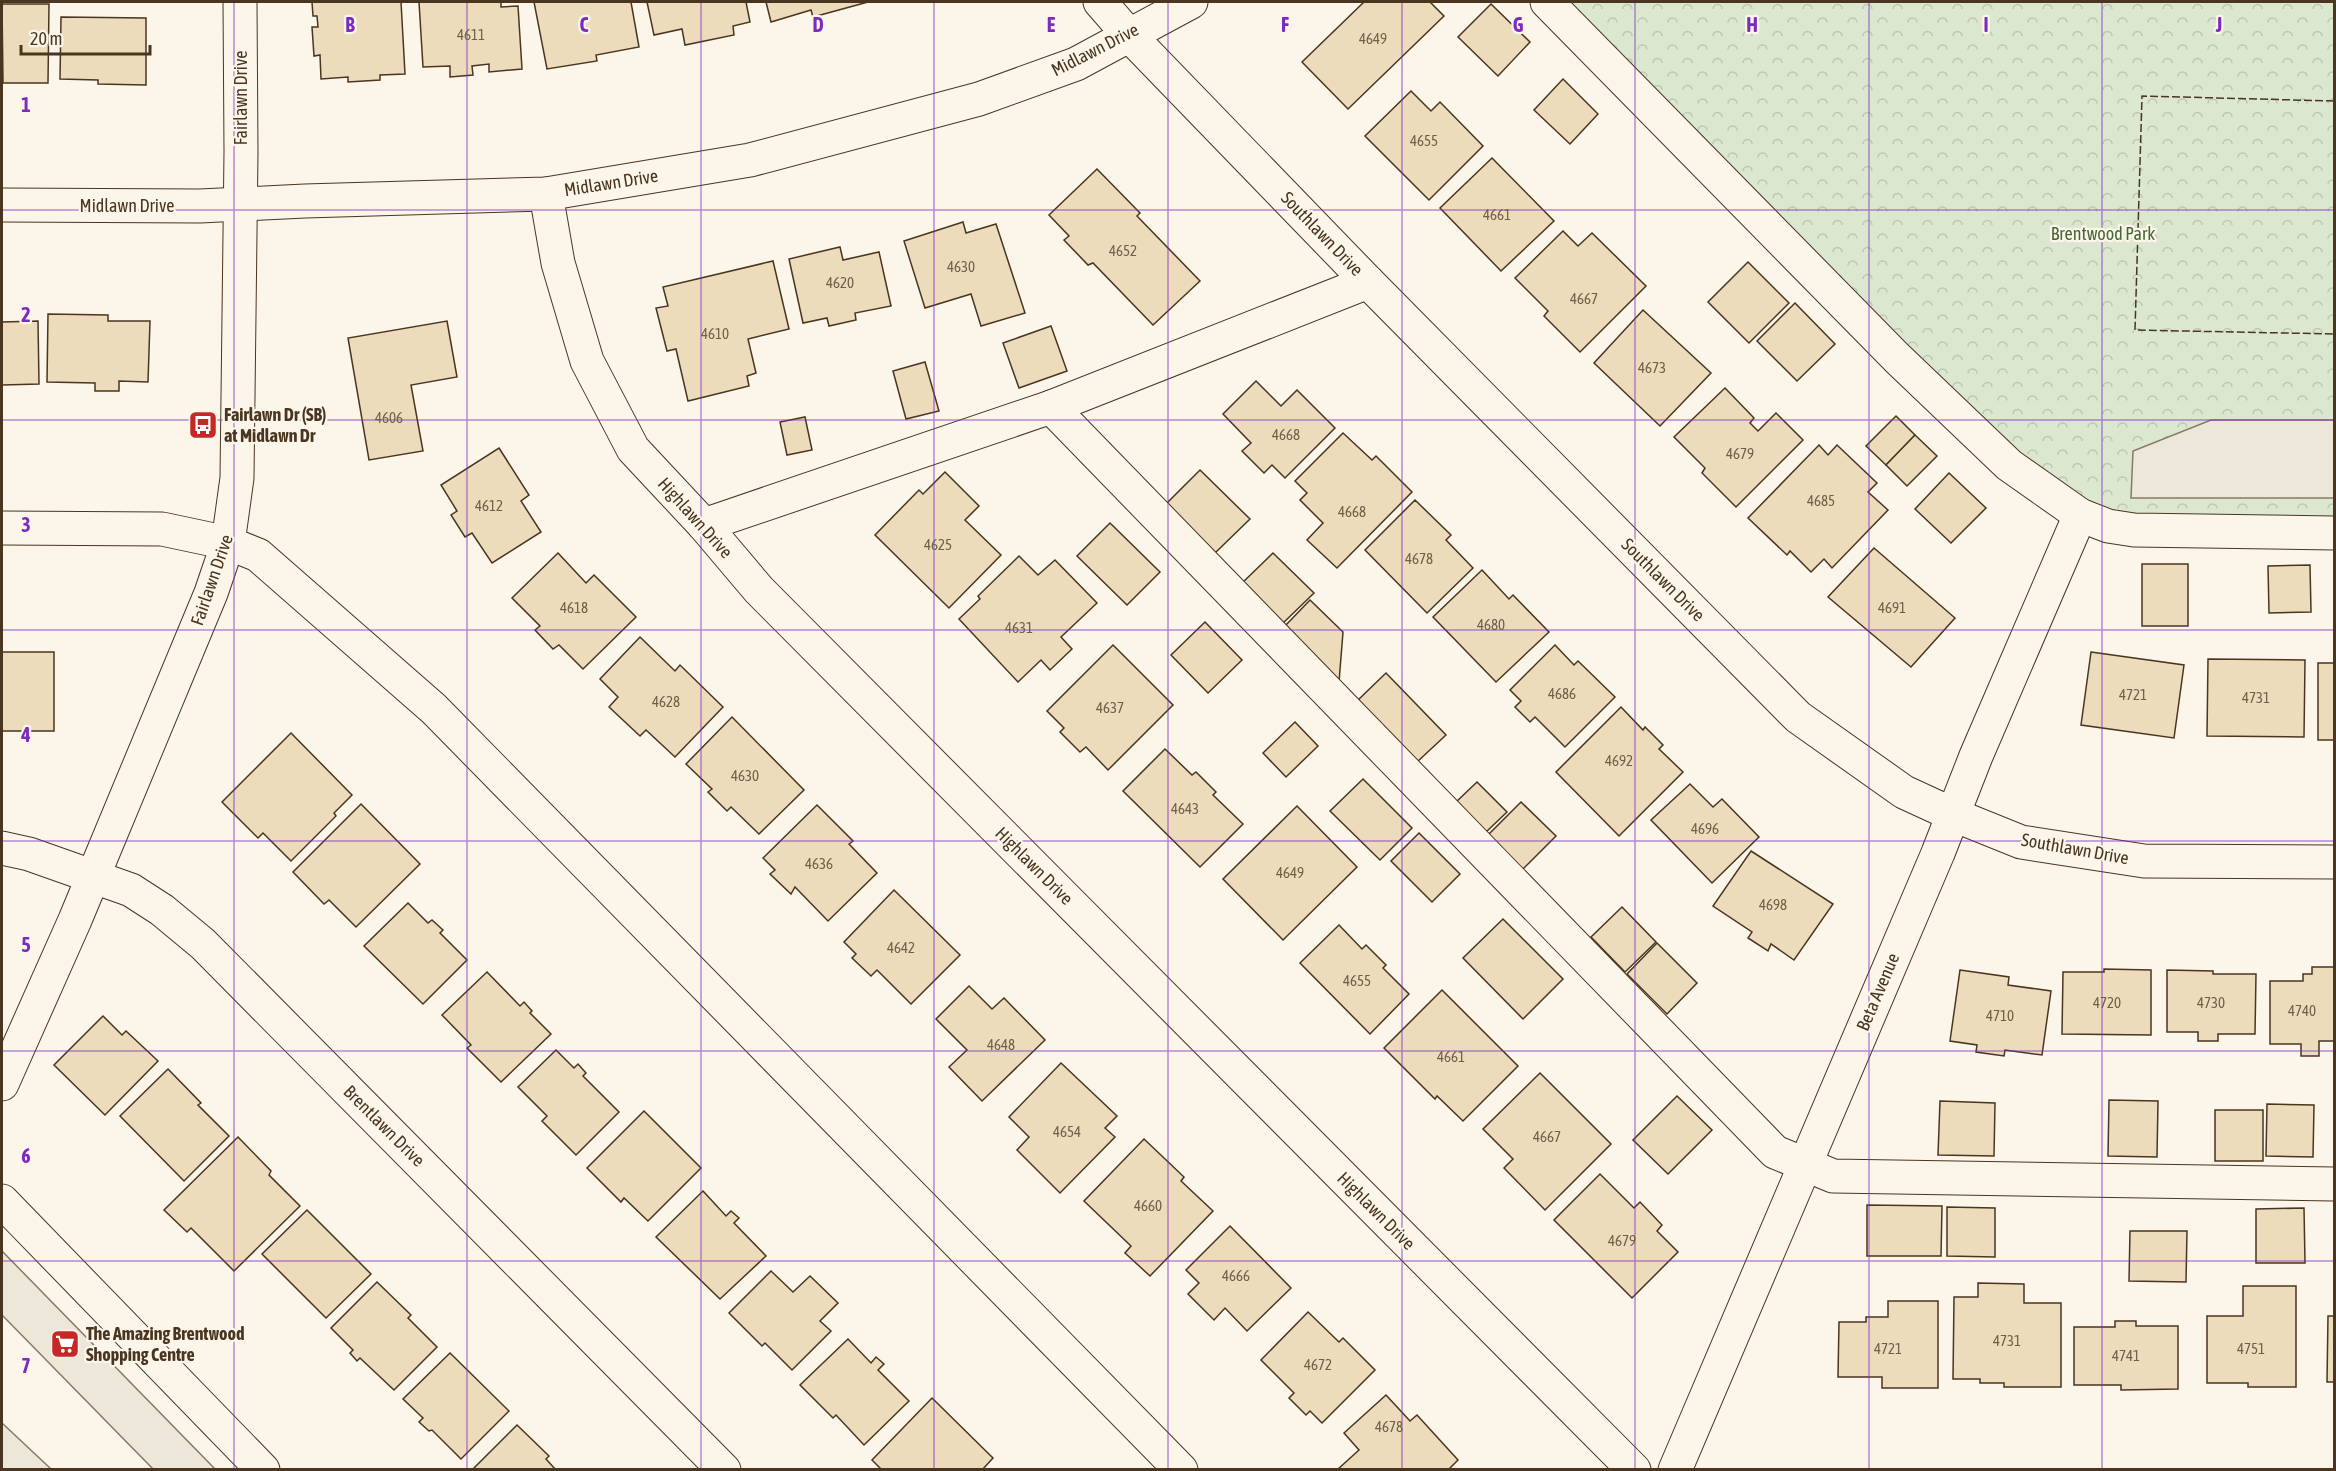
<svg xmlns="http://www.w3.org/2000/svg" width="2336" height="1471" font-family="'Asap Condensed',sans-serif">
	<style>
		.park { fill: url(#park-crowns); stroke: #887966; stroke-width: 1.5 }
		.parking { fill: #ede7d9; stroke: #887966; stroke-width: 1.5 }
		.building { fill: #ecdcbc; stroke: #4a3520; stroke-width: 1.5 }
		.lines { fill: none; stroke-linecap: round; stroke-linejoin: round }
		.minor-casing { stroke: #4a3520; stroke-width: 35 }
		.minor { stroke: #fbf6e9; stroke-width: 33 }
		.fence { stroke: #4a3520; stroke-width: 1.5; stroke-dasharray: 8 3; stroke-linecap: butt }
		.grid { fill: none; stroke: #7b2cbf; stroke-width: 1.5; stroke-opacity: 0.55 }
		.labels { text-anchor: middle; stroke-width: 4.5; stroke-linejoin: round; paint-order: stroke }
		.number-label { font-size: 15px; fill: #725f47 }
		.street-label { font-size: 18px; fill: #4a3520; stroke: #fbf6e9 }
		.park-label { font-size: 18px; fill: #436837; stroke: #fbf6e9 }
		.poi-label { font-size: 18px; font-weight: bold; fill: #4a3520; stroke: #fbf6e9; text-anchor: start }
		.grid-label { font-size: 20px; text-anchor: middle; font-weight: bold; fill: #7b2cbf; stroke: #fbf6e9; stroke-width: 4.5; stroke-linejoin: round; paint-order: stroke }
	</style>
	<defs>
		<pattern id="park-crowns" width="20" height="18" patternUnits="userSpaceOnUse" patternTransform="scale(1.5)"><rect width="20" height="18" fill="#dce7d0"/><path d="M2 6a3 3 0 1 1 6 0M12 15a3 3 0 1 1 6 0" fill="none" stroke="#bec7b2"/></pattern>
	</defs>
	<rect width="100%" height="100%" fill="#fbf6e9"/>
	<polygon class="park" points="1547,2 2334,2 2334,533 2080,515"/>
	<g class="parking">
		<polygon points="2211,420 2334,420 2334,498 2131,498 2133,451"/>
		<polygon points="2,1251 215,1469 153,1469 2,1315"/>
		<polygon points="2,1423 51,1469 2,1469"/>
	</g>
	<g class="building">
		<polygon points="312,2 401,2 405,74 380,75 380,80 348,82 348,77 321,79 320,55 314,56 312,27 318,27 317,16 313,16"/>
		<polygon points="419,2 501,2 501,7 518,6 522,69 489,72 489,64 472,66 473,75 450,77 450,66 423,67"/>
		<polygon points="534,2 631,2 639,47 596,55 597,61 547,69"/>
		<polygon points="647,2 746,2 750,22 733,26 734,35 685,45 682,29 654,35"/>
		<polygon points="766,2 868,2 813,17 811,10 771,22"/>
		<polygon points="1364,2 1430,2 1444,16 1348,109 1302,62"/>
		<polygon points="2,4 49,4 48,83 3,83"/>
		<polygon points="1491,4 1530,42 1498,76 1458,37"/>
		<polygon points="61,17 146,18 146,85 98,84 98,80 60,79"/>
		<polygon points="1563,79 1598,114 1570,144 1534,110"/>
		<polygon points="1411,91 1431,111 1440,102 1483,146 1429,200 1365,136"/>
		<polygon points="1492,158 1554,221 1501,271 1440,208"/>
		<polygon points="1097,169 1140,213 1137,216 1200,281 1153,325 1093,263 1088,265 1064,240 1069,236 1049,215"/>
		<polygon points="963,222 966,233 996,224 1025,313 981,326 971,294 925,308 904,241"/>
		<polygon points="1563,231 1578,246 1592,233 1646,286 1580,352 1544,316 1548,311 1515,278"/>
		<polygon points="840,247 843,260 879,252 891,306 855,313 856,320 829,326 827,318 803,323 789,259"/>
		<polygon points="773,261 789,329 748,339 756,373 747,376 749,386 688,401 676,349 667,351 656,308 668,306 663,287"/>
		<polygon points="1748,262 1789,303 1749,343 1708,302"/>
		<polygon points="1795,303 1835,344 1797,381 1757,341"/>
		<polygon points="1643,310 1711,373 1660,426 1594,363"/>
		<polygon points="48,314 108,315 108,321 150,321 148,382 119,381 119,391 95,391 95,383 47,382"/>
		<polygon points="38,321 39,384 2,385 2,322"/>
		<polygon points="447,321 457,377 411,385 423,451 369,460 348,338"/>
		<polygon points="1051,326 1067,371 1019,388 1003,343"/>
		<polygon points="925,362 939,411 906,419 893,371"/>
		<polygon points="1256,381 1281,406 1297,390 1335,428 1285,478 1272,465 1264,473 1242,451 1251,443 1223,414"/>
		<polygon points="1725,388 1754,418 1750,423 1758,431 1776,413 1803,440 1736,507 1702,473 1705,468 1674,437"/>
		<polygon points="1896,416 1915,435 1886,465 1866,446"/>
		<polygon points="805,417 812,450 787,455 780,422"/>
		<polygon points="1343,433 1372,460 1376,456 1412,492 1337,568 1307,540 1323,523 1300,500 1307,493 1295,481"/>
		<polygon points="1915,435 1937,456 1907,486 1886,465"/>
		<polygon points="1819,445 1828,455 1837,445 1877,483 1868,492 1888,510 1832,568 1824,559 1811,572 1790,551 1787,555 1748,518"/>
		<polygon points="499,448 529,495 521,501 541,532 492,563 472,533 465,537 451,515 457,511 441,485"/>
		<polygon points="1200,470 1250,519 1215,553 1166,504"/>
		<polygon points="945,472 979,506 965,520 1001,555 949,608 875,535 919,490 923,494"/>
		<polygon points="1949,473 1986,508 1951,543 1915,509"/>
		<polygon points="1415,500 1451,535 1446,540 1473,568 1427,613 1365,550"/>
		<polygon points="1110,523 1160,572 1127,605 1077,556"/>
		<polygon points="1874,548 1955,618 1911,667 1828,597"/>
		<polygon points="558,553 586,583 594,575 636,617 583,669 559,645 553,649 535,630 540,626 512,598"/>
		<polygon points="1273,553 1314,593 1279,627 1238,587"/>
		<polygon points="1019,556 1038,575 1055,560 1097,603 1061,637 1072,649 1050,670 1041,660 1018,682 959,619 980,599 978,596"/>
		<rect x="2142" y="564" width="46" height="62"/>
		<polygon points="2310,565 2311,612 2269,613 2268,566"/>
		<polygon points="1482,570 1509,599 1513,595 1549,632 1496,682 1433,617"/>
		<polygon points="1310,600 1343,632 1339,682 1285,626"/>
		<polygon points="1205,622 1242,660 1208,693 1171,655"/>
		<polygon points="640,637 675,671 680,665 723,707 675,757 646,730 640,736 609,707 618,697 600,679"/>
		<polygon points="1113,645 1173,705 1108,770 1086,747 1080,752 1060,732 1064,728 1047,711"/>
		<polygon points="1555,645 1574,665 1578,661 1615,697 1565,747 1535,717 1530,722 1515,707 1521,701 1510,690"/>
		<rect x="2" y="652" width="52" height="79"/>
		<polygon points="2091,652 2184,665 2174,738 2081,725"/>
		<polygon points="2208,659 2305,660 2304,737 2207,736"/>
		<rect x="2318" y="663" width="16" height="77"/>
		<polygon points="1386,673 1446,735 1417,762 1357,701"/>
		<polygon points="1621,707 1643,730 1645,727 1663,745 1659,749 1683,772 1619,836 1556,772"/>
		<polygon points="732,717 804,790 759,834 731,807 727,811 708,792 712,789 686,764"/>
		<polygon points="1295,722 1318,746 1286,777 1263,753"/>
		<polygon points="291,733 352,795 334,813 336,816 291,861 263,833 258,838 222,802"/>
		<polygon points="1165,749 1192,775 1196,772 1216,792 1213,795 1243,824 1200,867 1123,791"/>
		<polygon points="1363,779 1412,828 1380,860 1330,811"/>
		<polygon points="1477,782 1507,812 1485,833 1455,803"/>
		<polygon points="1690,784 1713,807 1722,799 1759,837 1712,883 1651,820"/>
		<polygon points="1521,802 1556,836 1522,870 1487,836"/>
		<polygon points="361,804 420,864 356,927 329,900 324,904 293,872"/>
		<polygon points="817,805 853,841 849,844 877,873 828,921 795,887 791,894 770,874 775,870 763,858"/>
		<polygon points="1297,806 1357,867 1283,940 1223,879"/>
		<polygon points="1419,833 1460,874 1432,902 1391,861"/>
		<polygon points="1751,851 1833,904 1794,960 1771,944 1768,951 1748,938 1752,932 1713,906"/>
		<polygon points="894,890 960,955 911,1004 877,970 871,976 852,958 856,954 844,942"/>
		<polygon points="408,903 428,923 432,920 443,930 440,933 467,960 423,1004 364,946"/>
		<polygon points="1622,907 1656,942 1625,972 1591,937"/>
		<polygon points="1503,919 1563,979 1523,1019 1463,958"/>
		<polygon points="1339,925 1362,949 1366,945 1386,965 1383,968 1409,994 1370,1034 1300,963"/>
		<polygon points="1657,943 1697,983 1667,1014 1627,974"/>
		<polygon points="2312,967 2334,967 2334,1041 2319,1041 2319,1056 2301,1056 2301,1044 2270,1044 2270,981 2303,981 2303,974 2312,974"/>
		<polygon points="2104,969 2151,970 2151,1035 2062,1034 2063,972 2104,972"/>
		<polygon points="1960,970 2009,977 2008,985 2051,991 2042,1055 2005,1050 2004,1056 1976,1052 1977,1045 1950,1041"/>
		<polygon points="2167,970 2213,971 2213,974 2256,974 2255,1034 2218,1034 2218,1041 2198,1041 2198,1032 2167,1032"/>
		<polygon points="487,972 520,1006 524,1002 532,1011 530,1013 551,1034 501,1082 467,1048 471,1045 442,1015"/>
		<polygon points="969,986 992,1009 1004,998 1045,1040 982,1101 949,1067 967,1050 936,1019"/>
		<polygon points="1442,990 1518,1066 1463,1121 1437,1096 1435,1099 1384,1048"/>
		<polygon points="103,1016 122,1035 126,1031 158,1061 105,1115 54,1065"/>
		<polygon points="556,1050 574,1068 578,1064 586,1073 583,1076 619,1112 576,1155 542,1121 547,1116 518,1087"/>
		<polygon points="1061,1063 1117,1116 1105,1128 1115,1137 1060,1193 1017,1150 1029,1137 1009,1117"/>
		<polygon points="168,1069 201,1103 198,1105 229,1136 184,1181 120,1116"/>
		<polygon points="1540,1073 1611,1144 1545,1210 1504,1168 1513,1159 1483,1129"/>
		<polygon points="1677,1096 1712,1130 1668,1174 1633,1140"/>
		<polygon points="2109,1100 2158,1101 2157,1157 2108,1156"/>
		<polygon points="1940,1101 1995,1103 1994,1156 1938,1155"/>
		<polygon points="2267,1104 2314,1105 2313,1157 2266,1156"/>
		<rect x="2215" y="1110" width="48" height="51"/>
		<polygon points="644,1111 701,1168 648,1221 624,1198 621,1202 587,1168"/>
		<polygon points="238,1137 271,1171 269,1175 300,1206 234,1271 191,1228 187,1232 164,1210"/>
		<polygon points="1144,1139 1184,1177 1181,1181 1213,1211 1150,1276 1125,1253 1131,1246 1084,1201"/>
		<polygon points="1600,1174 1634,1208 1640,1202 1662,1225 1657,1231 1678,1252 1632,1298 1554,1220"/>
		<polygon points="703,1191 726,1216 731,1211 739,1218 734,1223 766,1256 720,1299 656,1237"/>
		<polygon points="1867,1205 1942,1206 1941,1256 1867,1256"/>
		<polygon points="1947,1207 1995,1208 1995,1257 1947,1256"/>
		<polygon points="2304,1208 2305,1263 2256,1263 2256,1209"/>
		<polygon points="307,1210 371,1274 326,1318 262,1254"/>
		<polygon points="1230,1226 1291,1288 1247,1331 1225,1308 1214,1320 1188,1294 1199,1283 1186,1270"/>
		<polygon points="2130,1231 2187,1231 2186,1282 2129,1281"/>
		<polygon points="771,1271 793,1292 810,1276 838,1303 820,1321 831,1331 792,1370 765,1343 762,1346 729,1313"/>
		<polygon points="377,1282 411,1315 408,1318 437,1347 394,1390 360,1358 357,1361 350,1353 353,1350 331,1328"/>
		<polygon points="1978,1283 2024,1284 2024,1303 2061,1303 2061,1387 2004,1387 2004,1383 1980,1383 1980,1379 1953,1379 1954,1297 1978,1297"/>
		<polygon points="2243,1286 2296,1286 2296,1387 2248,1387 2248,1383 2207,1383 2207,1316 2243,1316"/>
		<polygon points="1888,1301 1938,1301 1938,1388 1882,1388 1882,1377 1838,1377 1839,1322 1866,1322 1866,1317 1888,1317"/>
		<polygon points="1308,1312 1339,1342 1343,1338 1375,1370 1322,1423 1310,1411 1306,1415 1289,1398 1294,1393 1261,1360"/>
		<polygon points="2328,1316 2334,1316 2334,1382 2327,1382"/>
		<polygon points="2115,1321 2136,1321 2136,1326 2178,1326 2178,1389 2121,1390 2121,1385 2074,1385 2074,1327 2115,1327"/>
		<polygon points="848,1339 871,1363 876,1357 884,1364 878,1370 909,1401 864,1445 836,1415 833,1418 800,1385"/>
		<polygon points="450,1353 509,1411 461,1459 432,1430 429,1431 419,1422 423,1418 403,1399"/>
		<polygon points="1386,1395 1410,1421 1417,1415 1458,1460 1448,1470 1337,1470 1359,1450 1344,1433"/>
		<polygon points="932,1398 993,1458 982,1470 882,1470 872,1460"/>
		<polygon points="517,1425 549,1456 546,1459 556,1470 476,1470 474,1468"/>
	</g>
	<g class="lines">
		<g class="minor-casing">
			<g id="minor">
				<polyline points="1100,2 1128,34 1368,282 1798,717 1904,792 1954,815 2021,842 2144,861 2334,862"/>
				<polyline points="1547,2 1897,358 2009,465 2080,515 2108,526 2134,530 2334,533"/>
				<polyline points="546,194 558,263 587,361 633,449 704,525 759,590 1634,1470"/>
				<polyline points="2,205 200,206 305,201 546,194 750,160 979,99 1076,64 1191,2"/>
				<polyline points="1051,407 1775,1152 1833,1176 2334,1184"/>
				<polyline points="704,525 1051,407 1368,282"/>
				<polyline points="2,528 162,529 228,543 258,555 434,709 1181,1470"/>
				<polyline points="2,848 29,854 131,890 162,910 203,944 724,1470"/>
				<polyline points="2,1084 75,920 211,593 228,543 237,478 241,152 240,2"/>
				<polyline points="2,1201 263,1470"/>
				<polyline points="1675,1470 1938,853 1976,756 2080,515"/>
			</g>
		</g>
		<use href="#minor" class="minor"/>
		<polyline class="fence" points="2334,101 2142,96 2135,330 2334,334"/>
	</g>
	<path class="grid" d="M234 2V1470M467 2V1470M701 2V1470M934 2V1470M1168 2V1470M1402 2V1470M1635 2V1470M1869 2V1470M2102 2V1470M2 210H2334M2 420H2334M2 630H2334M2 841H2334M2 1051H2334M2 1261H2334"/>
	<defs>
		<g id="bus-square" transform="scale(1.5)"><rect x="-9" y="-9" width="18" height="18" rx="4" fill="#c62828" stroke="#fbf6e9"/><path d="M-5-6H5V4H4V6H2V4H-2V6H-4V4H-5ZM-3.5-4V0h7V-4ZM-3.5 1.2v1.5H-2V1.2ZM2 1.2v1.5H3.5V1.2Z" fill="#fff"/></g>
		<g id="supermarket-square" transform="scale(1.5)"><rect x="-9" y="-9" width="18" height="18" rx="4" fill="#c62828" stroke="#fbf6e9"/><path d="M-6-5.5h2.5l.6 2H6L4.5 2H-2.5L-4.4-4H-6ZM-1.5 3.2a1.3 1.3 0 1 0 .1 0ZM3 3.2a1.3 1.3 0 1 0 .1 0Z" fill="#fff"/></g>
	</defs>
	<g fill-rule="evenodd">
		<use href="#bus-square" x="203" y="425"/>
		<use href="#supermarket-square" x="65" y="1344"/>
	</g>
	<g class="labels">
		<g class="number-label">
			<text x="471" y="40">4611</text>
			<text x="1373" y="44">4649</text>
			<text x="1424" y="146">4655</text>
			<text x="1497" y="220">4661</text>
			<text x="1123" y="256">4652</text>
			<text x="961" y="272">4630</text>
			<text x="840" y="288">4620</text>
			<text x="1584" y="304">4667</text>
			<text x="715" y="339">4610</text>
			<text x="1652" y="373">4673</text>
			<text x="389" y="423">4606</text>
			<text x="1286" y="440">4668</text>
			<text x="1740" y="459">4679</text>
			<text x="1821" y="506">4685</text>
			<text x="489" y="511">4612</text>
			<text x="1352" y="517">4668</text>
			<text x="938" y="550">4625</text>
			<text x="1419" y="564">4678</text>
			<text x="574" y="613">4618</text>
			<text x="1892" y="613">4691</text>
			<text x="1491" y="630">4680</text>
			<text x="1019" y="633">4631</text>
			<text x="1562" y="699">4686</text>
			<text x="2133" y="700">4721</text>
			<text x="2256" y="703">4731</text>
			<text x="666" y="707">4628</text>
			<text x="1110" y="713">4637</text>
			<text x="1619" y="766">4692</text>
			<text x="745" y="781">4630</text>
			<text x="1185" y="814">4643</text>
			<text x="1705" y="834">4696</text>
			<text x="819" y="869">4636</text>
			<text x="1290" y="878">4649</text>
			<text x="1773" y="910">4698</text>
			<text x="901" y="953">4642</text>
			<text x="1357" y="986">4655</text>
			<text x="2107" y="1008">4720</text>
			<text x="2211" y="1008">4730</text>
			<text x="2302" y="1016">4740</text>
			<text x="2000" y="1021">4710</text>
			<text x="1001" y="1050">4648</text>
			<text x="1451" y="1062">4661</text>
			<text x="1067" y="1137">4654</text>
			<text x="1547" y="1142">4667</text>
			<text x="1148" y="1211">4660</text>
			<text x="1622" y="1246">4679</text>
			<text x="1236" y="1281">4666</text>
			<text x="2007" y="1346">4731</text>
			<text x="1888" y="1354">4721</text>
			<text x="2251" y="1354">4751</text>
			<text x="2126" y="1361">4741</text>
			<text x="1318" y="1370">4672</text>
			<text x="1389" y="1432">4678</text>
		</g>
		<g class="street-label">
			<text transform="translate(1095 50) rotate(-27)" y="6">Midlawn Drive</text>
			<text transform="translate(241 98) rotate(-90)" y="6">Fairlawn Drive</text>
			<text transform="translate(611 183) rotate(-9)" y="6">Midlawn Drive</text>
			<text x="127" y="212">Midlawn Drive</text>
			<text transform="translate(1322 234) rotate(46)" y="6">Southlawn Drive</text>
			<text transform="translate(695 518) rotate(48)" y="6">Highlawn Drive</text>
			<text transform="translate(212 580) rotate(-71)" y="6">Fairlawn Drive</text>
			<text transform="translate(1663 580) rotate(45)" y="6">Southlawn Drive</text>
			<text transform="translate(2075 849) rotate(10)" y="6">Southlawn Drive</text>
			<text transform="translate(1034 866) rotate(45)" y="6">Highlawn Drive</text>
			<text transform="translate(1878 992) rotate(-67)" y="6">Beta Avenue</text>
			<text transform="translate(384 1126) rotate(45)" y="6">Brentlawn Drive</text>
			<text transform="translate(1376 1211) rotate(45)" y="6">Highlawn Drive</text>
		</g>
		<g class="park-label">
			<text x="2103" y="240">Brentwood Park</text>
		</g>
		<g class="poi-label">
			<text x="224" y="421">Fairlawn Dr (SB)<tspan x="224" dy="21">at Midlawn Dr</tspan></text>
			<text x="86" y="1340">The Amazing Brentwood<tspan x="86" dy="21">Shopping Centre</tspan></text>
		</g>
	</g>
	<g class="grid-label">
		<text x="350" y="32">B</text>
		<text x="584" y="32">C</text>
		<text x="818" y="32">D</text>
		<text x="1051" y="32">E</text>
		<text x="1285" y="32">F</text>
		<text x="1518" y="32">G</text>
		<text x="1752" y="32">H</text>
		<text x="1986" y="32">I</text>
		<text x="2219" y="32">J</text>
		<text x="26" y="112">1</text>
		<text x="26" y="322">2</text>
		<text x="26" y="532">3</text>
		<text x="26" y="742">4</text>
		<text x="26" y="952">5</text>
		<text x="26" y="1163">6</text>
		<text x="26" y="1373">7</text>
	</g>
	<rect width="2336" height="1471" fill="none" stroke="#4a3520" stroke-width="6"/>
	<path d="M21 45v9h129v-9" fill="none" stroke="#4a3520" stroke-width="3"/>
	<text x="30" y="45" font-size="18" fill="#4a3520" stroke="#fbf6e9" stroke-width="4.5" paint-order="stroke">20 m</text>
</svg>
